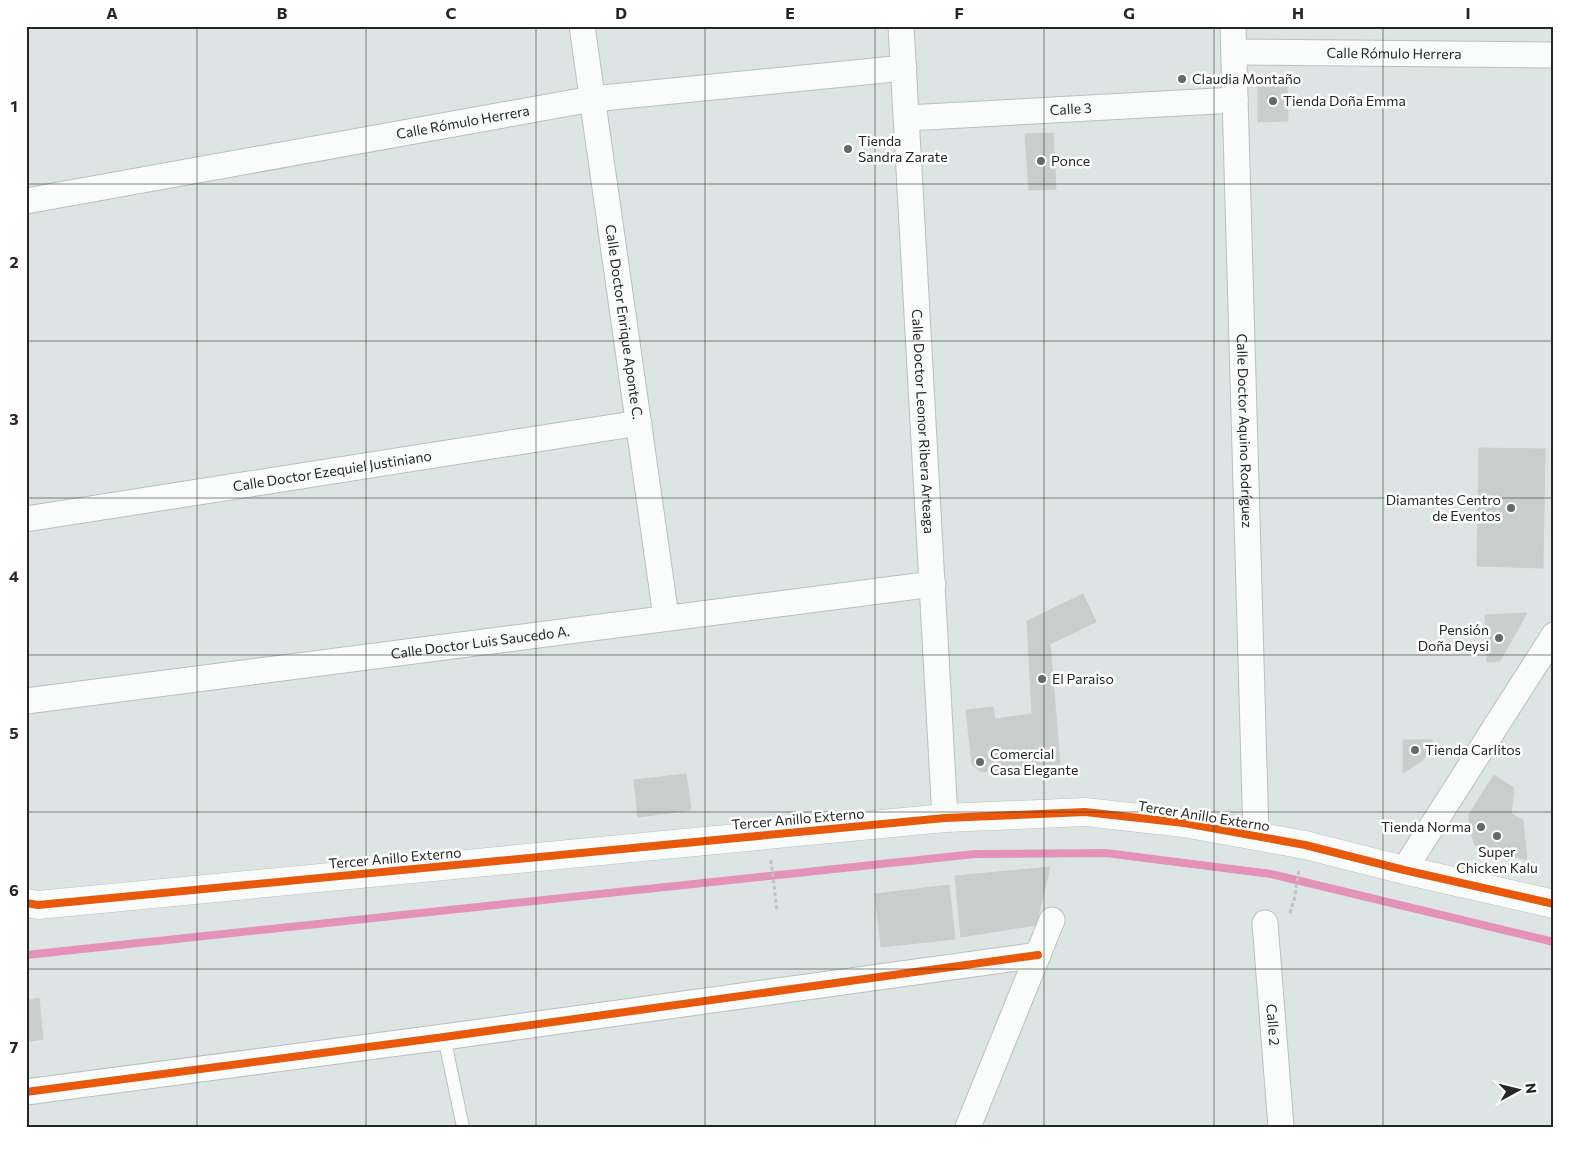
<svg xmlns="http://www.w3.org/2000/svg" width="1580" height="1153" font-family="Commissioner,sans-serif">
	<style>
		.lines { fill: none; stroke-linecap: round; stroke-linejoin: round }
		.stream { stroke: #e492ba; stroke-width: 8 }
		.building { fill: #c7cecc; stroke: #c8cfce }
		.lane-casing { stroke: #bdbfbe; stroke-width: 14 }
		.street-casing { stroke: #bdbfbe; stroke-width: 27 }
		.secondary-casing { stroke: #bdbfbe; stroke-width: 29 }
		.path { stroke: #c2c3c3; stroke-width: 3; stroke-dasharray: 4 2.5; stroke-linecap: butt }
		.lane { stroke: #fafbfb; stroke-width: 12 }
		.street { stroke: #fafbfb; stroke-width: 25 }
		.secondary { stroke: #fafbfb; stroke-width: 28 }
		.cycleway-casing { stroke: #fff; stroke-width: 11 }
		.cycleway { stroke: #e8590c; stroke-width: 8 }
		.grid { fill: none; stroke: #262626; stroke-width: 1; stroke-opacity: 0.55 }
		.poi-dot { fill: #666968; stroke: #fff; stroke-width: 2 }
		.labels { text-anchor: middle; stroke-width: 5; stroke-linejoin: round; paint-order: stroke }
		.street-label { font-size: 14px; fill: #262626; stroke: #fff }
		.poi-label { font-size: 14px; fill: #262626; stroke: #fff; text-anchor: start }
		.neatline { fill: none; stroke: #262626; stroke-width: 2 }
		.grid-label { font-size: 16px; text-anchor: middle; font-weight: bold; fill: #262626 }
	</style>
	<rect width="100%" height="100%" fill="#dce5e3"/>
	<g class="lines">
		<polyline class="stream" points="26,955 975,854 1106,853 1271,874 1554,942"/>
	</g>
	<g class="building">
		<polygon points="1258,81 1287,81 1288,121 1258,122"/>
		<polygon points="1053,133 1056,189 1029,190 1025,134"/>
		<polygon points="1479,448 1545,449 1543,568 1477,566"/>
		<polygon points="1083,594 1096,622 1050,644 1060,764 1039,765 1032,714 1027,621"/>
		<polygon points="1527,613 1500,661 1487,662 1485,615"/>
		<polygon points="993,707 995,719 1032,714 1039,765 981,772 972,764 966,710"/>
		<polygon points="1403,740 1433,740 1423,760 1403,773"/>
		<polygon points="686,774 691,810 638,817 634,780"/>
		<polygon points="1494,775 1514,788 1511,814 1523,820 1527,860 1475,845 1470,831 1469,814"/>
		<polygon points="1050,867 1036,925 961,937 955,876"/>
		<polygon points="949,885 955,939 881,947 875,894"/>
		<polygon points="39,998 43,1039 26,1042 26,1001"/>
	</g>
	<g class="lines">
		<g class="lane-casing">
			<polyline id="lane" points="444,1037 463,1127"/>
		</g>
		<g class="street-casing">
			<g id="street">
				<path id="s1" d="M582 26 666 617"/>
				<path id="s2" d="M901 26 945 818"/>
				<path id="s3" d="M1233 26 1256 836"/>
				<path id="s4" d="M1234 52 1554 55"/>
				<path id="s5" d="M907 118 1235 100"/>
				<path id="s6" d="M26 201 592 99 904 68"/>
				<path id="s7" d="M26 519 639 423"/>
				<path id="s8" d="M26 701 933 584"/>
				<polyline points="1404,870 1554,635"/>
				<path id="s9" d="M1265 923 1281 1127"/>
				<polyline points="26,1092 444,1037 1038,955"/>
				<polyline points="968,1127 1052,920"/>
			</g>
		</g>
		<g class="secondary-casing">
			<polyline id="secondary" points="26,903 38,905 945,818 1085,812 1184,823 1305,845 1404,870 1554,904"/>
		</g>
		<g class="path">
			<polyline points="771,860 777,911"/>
			<polyline points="1290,913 1294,900 1299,870"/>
		</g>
		<use href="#lane" class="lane"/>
		<use href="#street" class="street"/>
		<use href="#secondary" class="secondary"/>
		<g class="cycleway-casing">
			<g id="cycleway">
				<polyline points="26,903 38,905 945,818 1085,812 1184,823 1305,845 1404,870 1554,904"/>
				<polyline points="26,1092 444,1037 1038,955"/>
			</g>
		</g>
		<use href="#cycleway" class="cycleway"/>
	</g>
	<path class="grid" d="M197 26V1127M366 26V1127M536 26V1127M705 26V1127M875 26V1127M1044 26V1127M1214 26V1127M1383 26V1127M26 184H1554M26 341H1554M26 498H1554M26 655H1554M26 812H1554M26 969H1554"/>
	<g class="poi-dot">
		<circle cx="1182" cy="79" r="5"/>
		<circle cx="1273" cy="101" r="5"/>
		<circle cx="848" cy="149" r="5"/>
		<circle cx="1041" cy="161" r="5"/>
		<circle cx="1511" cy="508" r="5"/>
		<circle cx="1499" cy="638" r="5"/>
		<circle cx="1042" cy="679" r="5"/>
		<circle cx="1415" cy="750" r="5"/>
		<circle cx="980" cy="762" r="5"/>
		<circle cx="1481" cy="827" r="5"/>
		<circle cx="1497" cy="836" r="5"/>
	</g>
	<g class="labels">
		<g class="street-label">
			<text dy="5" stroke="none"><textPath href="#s4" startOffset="160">Calle Rómulo Herrera</textPath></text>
			<text dy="5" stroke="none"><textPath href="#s5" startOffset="164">Calle 3</textPath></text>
			<text dy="5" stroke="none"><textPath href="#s6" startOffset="444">Calle Rómulo Herrera</textPath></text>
			<text dy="5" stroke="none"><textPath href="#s1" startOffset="299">Calle Doctor Enrique Aponte C.</textPath></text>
			<text dy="5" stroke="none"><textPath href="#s2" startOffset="396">Calle Doctor Leonor Ribera Arteaga</textPath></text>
			<text dy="5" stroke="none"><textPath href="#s3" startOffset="405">Calle Doctor Aquino Rodríguez</textPath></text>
			<text dy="5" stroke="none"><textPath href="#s7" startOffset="310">Calle Doctor Ezequiel Justiniano</textPath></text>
			<text dy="5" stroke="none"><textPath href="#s8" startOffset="458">Calle Doctor Luis Saucedo A.</textPath></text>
			<text transform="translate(1204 816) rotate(9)" y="5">Tercer Anillo Externo</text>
			<text transform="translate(798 819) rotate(-5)" y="5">Tercer Anillo Externo</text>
			<text transform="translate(395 858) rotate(-5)" y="5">Tercer Anillo Externo</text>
			<text dy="5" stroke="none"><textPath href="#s9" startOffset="102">Calle 2</textPath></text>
		</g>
		<g class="poi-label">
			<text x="1192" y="84">Claudia Montaño</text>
			<text x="1283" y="106">Tienda Doña Emma</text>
			<text x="858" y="146">Tienda<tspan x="858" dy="16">Sandra Zarate</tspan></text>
			<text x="1051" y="166">Ponce</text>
			<text x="1501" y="505" text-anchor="end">Diamantes Centro<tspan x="1501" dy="16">de Eventos</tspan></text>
			<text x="1489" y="635" text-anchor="end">Pensión<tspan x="1489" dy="16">Doña Deysi</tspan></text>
			<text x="1052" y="684">El Paraiso</text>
			<text x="1425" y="755">Tienda Carlitos</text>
			<text x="990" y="759">Comercial<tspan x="990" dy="16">Casa Elegante</tspan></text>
			<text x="1471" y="832" text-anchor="end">Tienda Norma</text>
			<text x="1497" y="857" text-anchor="middle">Super<tspan x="1497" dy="16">Chicken Kalu</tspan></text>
		</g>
	</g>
	<rect width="1580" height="1153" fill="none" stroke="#ffffff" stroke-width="55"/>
	<g transform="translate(1518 1090) rotate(83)" stroke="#ffffff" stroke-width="4" paint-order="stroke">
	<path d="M0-4L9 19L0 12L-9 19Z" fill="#262626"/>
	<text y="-8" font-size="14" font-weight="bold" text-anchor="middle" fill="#262626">N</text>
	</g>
	<rect x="28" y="28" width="1524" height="1098" class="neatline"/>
	<g class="grid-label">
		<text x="112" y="19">A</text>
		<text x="282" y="19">B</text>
		<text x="451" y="19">C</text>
		<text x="621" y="19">D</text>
		<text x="790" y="19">E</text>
		<text x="959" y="19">F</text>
		<text x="1129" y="19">G</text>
		<text x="1298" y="19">H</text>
		<text x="1468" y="19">I</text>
		<text x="14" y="112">1</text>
		<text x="14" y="268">2</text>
		<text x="14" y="425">3</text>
		<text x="14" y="582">4</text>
		<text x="14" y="739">5</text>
		<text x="14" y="896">6</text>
		<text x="14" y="1053">7</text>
	</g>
</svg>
